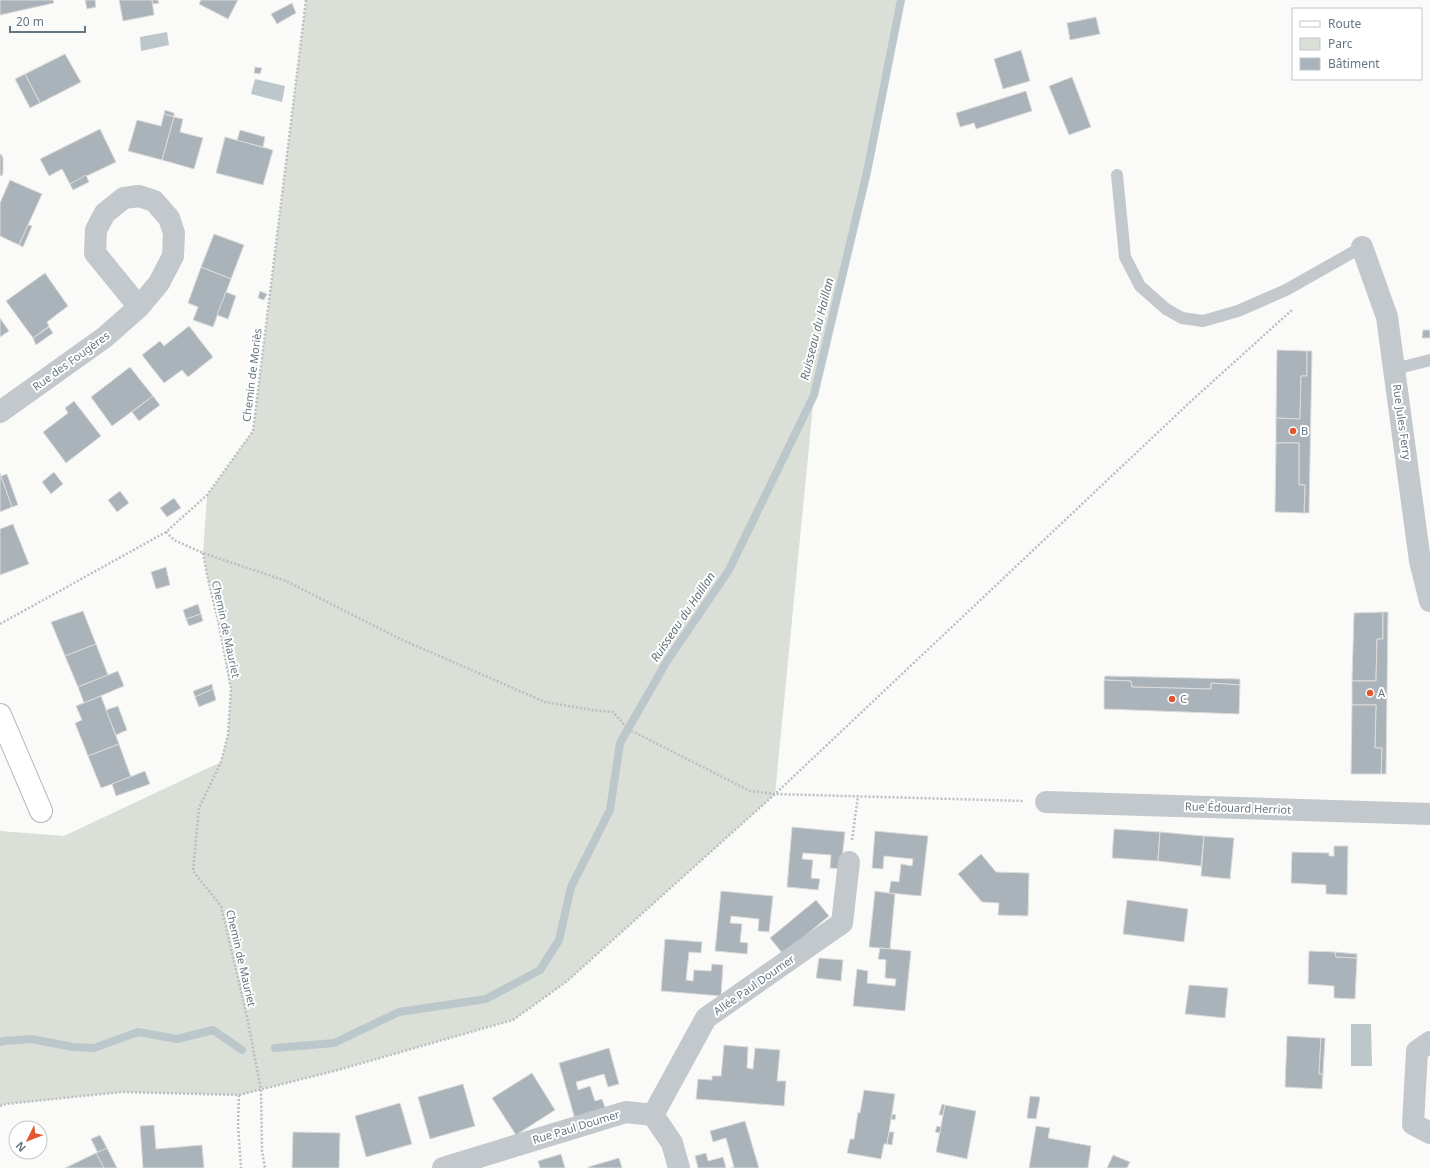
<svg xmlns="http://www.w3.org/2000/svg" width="1430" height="1168" font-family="'Noto Sans',sans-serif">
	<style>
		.green { fill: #dadfd7 }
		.water { fill: #bbc7cb }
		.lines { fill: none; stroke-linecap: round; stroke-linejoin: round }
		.stream { stroke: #bbc7cb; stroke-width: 8 }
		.building { fill: #aab3b9; stroke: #dcdcda }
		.secondary-casing { stroke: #b3babf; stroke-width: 24 }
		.path { stroke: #bbbfc2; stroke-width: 2.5; stroke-dasharray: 2 2; stroke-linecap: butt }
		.lane { stroke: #c3c8cc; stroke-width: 12 }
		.street { stroke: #c3c8cc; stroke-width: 22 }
		.secondary { stroke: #fff; stroke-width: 22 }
		.poi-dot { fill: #e4572e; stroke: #fff; stroke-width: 1.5 }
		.labels { text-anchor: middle; stroke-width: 4; stroke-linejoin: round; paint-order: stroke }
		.street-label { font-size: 11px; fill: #657683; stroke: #fff }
		.poi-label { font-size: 11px; fill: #657683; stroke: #fff; text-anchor: start }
		.water-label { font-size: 12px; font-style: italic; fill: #60757c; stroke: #fff }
	</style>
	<rect width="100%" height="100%" fill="#fafaf8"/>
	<polygon class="green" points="306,0 901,0 867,172 814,395 775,794 566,982 513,1020 338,1070 239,1095 122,1092 6,1104 0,1106 0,831 64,836 221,762 228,735 231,689 219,625 207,575 203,553 207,495 253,431"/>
	<g class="water">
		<polygon points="167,32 169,45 141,51 140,37"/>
		<polygon points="255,79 285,86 282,102 251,94"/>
		<polygon points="1351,1024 1371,1024 1372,1066 1351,1066"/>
	</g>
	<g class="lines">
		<g class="stream">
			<polyline points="0,1042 4,1041 31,1039 73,1047 94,1048 138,1032 177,1039 213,1030 242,1050"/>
			<polyline points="275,1048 334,1043 399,1012 486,999 540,970 559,940 571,887 610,810 620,743 667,661 729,570 814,395 867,172 901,0"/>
		</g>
	</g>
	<g class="building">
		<polygon points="0,0 53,0 54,3 0,15"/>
		<polygon points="85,0 95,0 96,7 87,9"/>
		<polygon points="119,0 152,0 154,15 123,21"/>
		<polygon points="152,0 158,0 159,3 153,4"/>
		<polygon points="201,0 238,0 228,19 199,4"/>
		<polygon points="292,3 296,13 277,24 271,14"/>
		<polygon points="1096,17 1100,34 1070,40 1067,23"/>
		<polygon points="1021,50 1030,81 1003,89 994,59"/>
		<polygon points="65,54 81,82 40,103 25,74"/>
		<polygon points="255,67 262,68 260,74 254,73"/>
		<polygon points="25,74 40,103 30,108 15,79"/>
		<polygon points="1072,77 1091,127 1069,135 1049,86"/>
		<polygon points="1026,91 1032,111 976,129 974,123 960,127 956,113"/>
		<polygon points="165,110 174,113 174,117 164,114"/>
		<polygon points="164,114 174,117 162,160 128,151 137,120 161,126"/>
		<polygon points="174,117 183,119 180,132 203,138 194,169 162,160"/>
		<polygon points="100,129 116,162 70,184 62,169 49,176 40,159"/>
		<polygon points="240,130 265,137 263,147 237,141"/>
		<polygon points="225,137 273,150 263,185 216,173"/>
		<polygon points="0,154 1,154 3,158 3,172 2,176 0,175"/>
		<polygon points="86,175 89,182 73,190 70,184"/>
		<polygon points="10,180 42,194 19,245 0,236 0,203"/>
		<polygon points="28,225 32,226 23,247 19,245"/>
		<polygon points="214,234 244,245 231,279 201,267"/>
		<polygon points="201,267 231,279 213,327 193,320 198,307 188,303"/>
		<polygon points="45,273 68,306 47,322 49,326 33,338 6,301"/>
		<polygon points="260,291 267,294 264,300 258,298"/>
		<polygon points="226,292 236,296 228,319 217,315"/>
		<polygon points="0,318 9,331 0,337"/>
		<polygon points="189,326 213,357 188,377 182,370 164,383 142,355 160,341 164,346"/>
		<polygon points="49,327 53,333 36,345 33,338"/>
		<polygon points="1423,330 1430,330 1430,338 1422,338"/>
		<polygon points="1277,350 1307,351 1307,376 1301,376 1300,419 1276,418"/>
		<polygon points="1307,351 1312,351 1309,513 1304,513 1305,485 1299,485 1299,443 1276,443 1276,418 1300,419 1301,376 1307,376"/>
		<polygon points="130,367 153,396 112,426 91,397"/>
		<polygon points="153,396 160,405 139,421 132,412"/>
		<polygon points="74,401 101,436 66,463 43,432 68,413 65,408"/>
		<polygon points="1276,443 1299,443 1299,485 1305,485 1304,513 1275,512"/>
		<polygon points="54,472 63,484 51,494 42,482"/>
		<polygon points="0,473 12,507 0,512"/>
		<polygon points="7,474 18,505 12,507 1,476"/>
		<polygon points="120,491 129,503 117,512 108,500"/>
		<polygon points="174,498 181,508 167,517 160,508"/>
		<polygon points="13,524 29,564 0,575 0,529"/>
		<polygon points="166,567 170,585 156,589 151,572"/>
		<polygon points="198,604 201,614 186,619 183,610"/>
		<polygon points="83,611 96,644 65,656 51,622"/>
		<polygon points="1383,612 1383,639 1377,639 1376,681 1352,681 1354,613"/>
		<polygon points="1383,612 1388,612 1386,774 1381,774 1382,748 1375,748 1376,705 1352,705 1352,681 1376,681 1377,639 1383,639"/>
		<polygon points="201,614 203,621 189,626 186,619"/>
		<polygon points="96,644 108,675 78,687 65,656"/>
		<polygon points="118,671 124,686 84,703 78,687"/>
		<polygon points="1105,676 1240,679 1240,685 1211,683 1211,689 1132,687 1131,681 1104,680"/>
		<polygon points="1104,680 1131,681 1132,687 1211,689 1211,683 1240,685 1239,714 1104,709"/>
		<polygon points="212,684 213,689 195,697 193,691"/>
		<polygon points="213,689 216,700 199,707 195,697"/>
		<polygon points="101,696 119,744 88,756 75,723 82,720 76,706"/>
		<polygon points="1352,705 1376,705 1375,748 1382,748 1381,774 1351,774"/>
		<polygon points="118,706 127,730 116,735 106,710"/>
		<polygon points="119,744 131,777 101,788 88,756"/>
		<polygon points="145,771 150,784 116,796 112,784"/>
		<polygon points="792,827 845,832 841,869 830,868 831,855 803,853 802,859 813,860 811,878 820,879 818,890 787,887"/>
		<polygon points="1114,829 1160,832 1158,861 1112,858"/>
		<polygon points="875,831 928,836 921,896 889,893 891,881 899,882 901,864 912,866 913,859 884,856 883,869 872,868"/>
		<polygon points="1160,832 1204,836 1201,866 1158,861"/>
		<polygon points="1204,836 1234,838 1230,879 1201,876"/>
		<polygon points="1334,846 1348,846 1347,895 1326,894 1326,885 1291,883 1292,852 1329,853 1329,856 1334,856"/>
		<polygon points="981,854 996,872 1029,873 1028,916 998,915 999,903 982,902 958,874"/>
		<polygon points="721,891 773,896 769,932 758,931 759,919 731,916 730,923 742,924 740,942 748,943 747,954 715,951"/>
		<polygon points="875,891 895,894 890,949 869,947"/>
		<polygon points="816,900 829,916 783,954 770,938"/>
		<polygon points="1127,900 1188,909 1184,942 1123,934"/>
		<polygon points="665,939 702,942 701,953 689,952 686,980 693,981 694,970 711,971 712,964 723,965 721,996 661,991"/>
		<polygon points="880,948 911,951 905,1011 853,1006 857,969 868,971 867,983 895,986 896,979 885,978 886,960 878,959"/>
		<polygon points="1309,951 1335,952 1336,957 1357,958 1355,999 1334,998 1334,986 1308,984"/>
		<polygon points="1335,952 1357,954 1357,958 1336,957"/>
		<polygon points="819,958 843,960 841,981 816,978"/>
		<polygon points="1189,985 1228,988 1225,1018 1185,1014"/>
		<polygon points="1287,1036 1321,1038 1319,1074 1323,1074 1322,1089 1285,1087"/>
		<polygon points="1321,1038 1325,1038 1323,1074 1319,1074"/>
		<polygon points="724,1045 748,1047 747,1068 753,1069 755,1048 780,1050 777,1081 786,1081 784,1106 696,1099 698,1079 712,1080 712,1076 721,1076"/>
		<polygon points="609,1048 619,1084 608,1087 604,1074 576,1082 578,1090 590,1086 595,1101 602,1099 606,1110 575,1119 559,1063"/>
		<polygon points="532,1073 555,1110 516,1135 492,1098"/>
		<polygon points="463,1084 475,1126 430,1139 418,1097"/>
		<polygon points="864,1090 895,1094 887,1144 884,1144 881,1159 847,1153 850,1139 854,1139 858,1112 860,1113"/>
		<polygon points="1030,1096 1040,1097 1036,1119 1027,1118"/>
		<polygon points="400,1103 412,1144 366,1157 355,1116"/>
		<polygon points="942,1104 945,1105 943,1115 939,1115"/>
		<polygon points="945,1105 976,1111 967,1159 936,1152"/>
		<polygon points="892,1114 896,1115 895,1120 891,1119"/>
		<polygon points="745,1121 759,1168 731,1168 734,1167 726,1138 713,1142 710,1131"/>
		<polygon points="154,1125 156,1149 202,1145 204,1168 143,1168 140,1126"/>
		<polygon points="937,1126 941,1127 940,1133 935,1132"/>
		<polygon points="1036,1126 1050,1128 1048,1138 1091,1146 1088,1168 1029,1168"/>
		<polygon points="293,1132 340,1133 339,1168 292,1168"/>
		<polygon points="889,1132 894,1132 892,1145 887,1144"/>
		<polygon points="100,1135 107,1148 98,1153 91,1139"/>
		<polygon points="107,1148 117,1168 104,1168 96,1153"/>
		<polygon points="96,1153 104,1168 65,1168"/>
		<polygon points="706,1153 708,1161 723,1157 726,1168 698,1168 695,1156"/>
		<polygon points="561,1154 565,1168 540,1168 538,1161"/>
		<polygon points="1113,1155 1130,1162 1127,1168 1107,1168"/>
		<polygon points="619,1158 622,1168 589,1168 588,1167"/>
	</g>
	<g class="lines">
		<g class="secondary-casing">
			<polyline id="secondary" points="0,715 41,811"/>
		</g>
		<g class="path">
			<polyline points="166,532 174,540 203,553 286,581 398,638 545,702 592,710 613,712 628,729 750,791 775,794 1189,403 1293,309"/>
			<polyline points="203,553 207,575 219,625 231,689 228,735 221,762 199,808 193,871 221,906 247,1017 261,1090 262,1151 265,1168"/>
			<polyline points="0,624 166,532 207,495 253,431 306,0"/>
			<polyline points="852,840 858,796"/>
			<polyline points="239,1095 238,1125 241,1168"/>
			<polyline points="0,1106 6,1104 122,1092 239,1095 338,1070 513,1020 566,982 775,794 1024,801"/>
		</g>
		<g class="lane">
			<polyline points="1117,175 1125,257 1140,286 1166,309 1182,318 1203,321 1238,311 1286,290 1362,247"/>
			<polyline points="1395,369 1430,360"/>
		</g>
		<g class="street">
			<polyline points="1362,247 1387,317 1420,561 1430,601"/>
			<polyline points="0,412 105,337 139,307 159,283 173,256 174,233 169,218 154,201 139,196 124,198 105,213 96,230 95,253 139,307"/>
			<polyline points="1046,802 1430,814"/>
			<polyline points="1430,1042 1417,1051 1413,1124 1430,1133"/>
			<polyline points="653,1115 706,1018 842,923 849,862"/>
			<polyline points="443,1168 626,1112 653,1115 672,1143 679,1168"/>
		</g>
		<use href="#secondary" class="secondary"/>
	</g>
	<g class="poi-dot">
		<circle cx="1293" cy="431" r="4"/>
		<circle cx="1370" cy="693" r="4"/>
		<circle cx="1172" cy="699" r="4"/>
	</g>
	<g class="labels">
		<g class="street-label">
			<text transform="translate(71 361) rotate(-36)" y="4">Rue des Fougères</text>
			<text transform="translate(252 375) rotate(-83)" y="4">Chemin de Moriès</text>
			<text transform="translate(1402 422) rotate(82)" y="4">Rue Jules Ferry</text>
			<text transform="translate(226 629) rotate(78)" y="4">Chemin de Mauriet</text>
			<text transform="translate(1238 808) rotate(2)" y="4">Rue Édouard Herriot</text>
			<text transform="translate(241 958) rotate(77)" y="4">Chemin de Mauriet</text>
			<text transform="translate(754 985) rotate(-35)" y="4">Allée Paul Doumer</text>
			<text transform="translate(576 1127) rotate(-17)" y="4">Rue Paul Doumer</text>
		</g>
		<g class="poi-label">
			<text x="1301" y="435">B</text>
			<text x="1378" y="697">A</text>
			<text x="1180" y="703">C</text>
		</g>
		<g class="water-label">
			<text transform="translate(817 329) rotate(-76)" y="4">Ruisseau du Haillan</text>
			<text transform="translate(683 617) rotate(-56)" y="4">Ruisseau du Haillan</text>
		</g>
	</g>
	<rect x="1292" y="8" width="130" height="72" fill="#ffffff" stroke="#c1c8cd"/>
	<rect x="1300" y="21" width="20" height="6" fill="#ffffff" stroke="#c1c8cd"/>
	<text x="1328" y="28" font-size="12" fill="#657683">Route</text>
	<rect x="1300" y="38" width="20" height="12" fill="#dadfd7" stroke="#c1c8cd"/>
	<text x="1328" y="48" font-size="12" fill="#657683">Parc</text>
	<rect x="1300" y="58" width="20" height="12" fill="#aab3b9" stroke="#c1c8cd"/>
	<text x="1328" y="68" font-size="12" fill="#657683">Bâtiment</text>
	<g transform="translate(28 1140) rotate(227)"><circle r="19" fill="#ffffff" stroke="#c1c8cd"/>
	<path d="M0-3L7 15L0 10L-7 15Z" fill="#e4572e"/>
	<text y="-6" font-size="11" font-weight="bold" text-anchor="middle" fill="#657683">N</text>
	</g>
	<path d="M10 26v6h75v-6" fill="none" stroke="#657683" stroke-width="2"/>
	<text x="16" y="26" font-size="12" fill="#657683" stroke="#ffffff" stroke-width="3" paint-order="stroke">20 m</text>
</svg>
